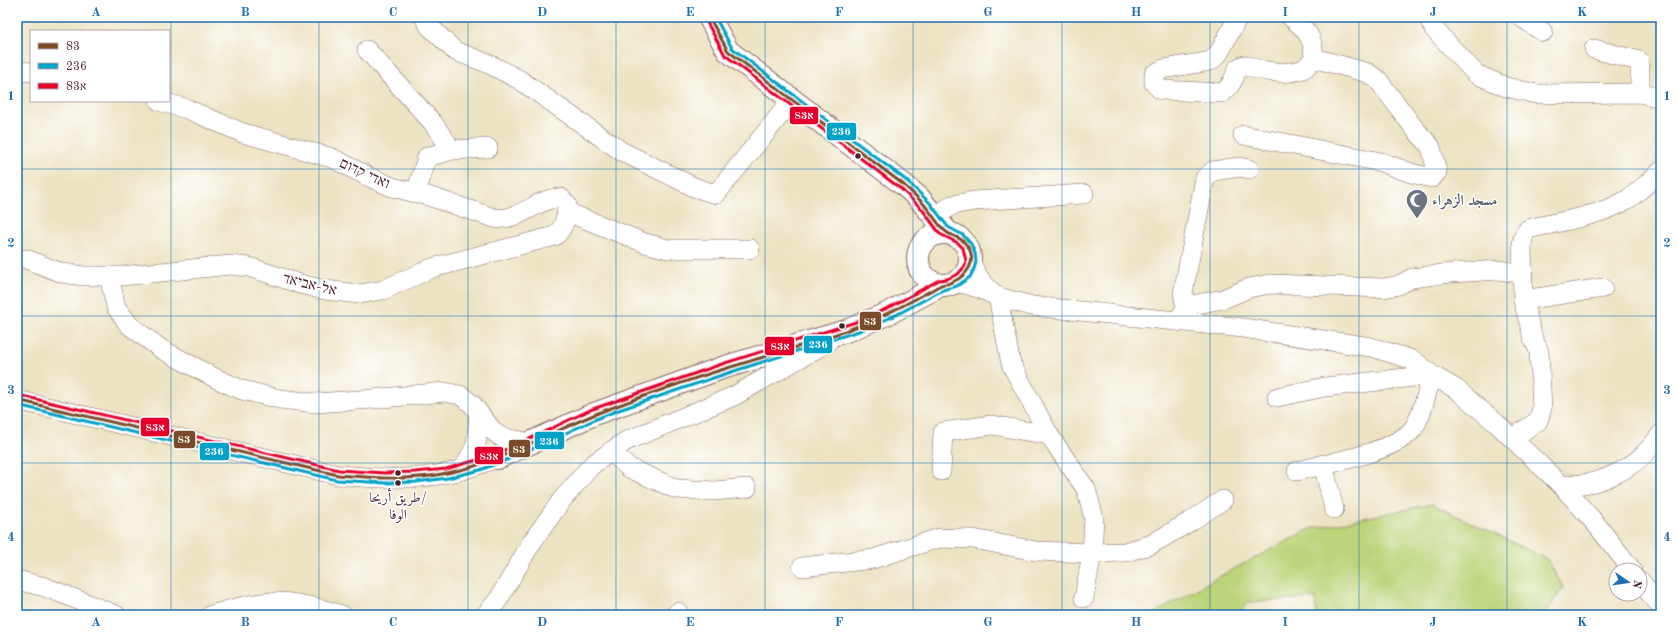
<svg xmlns="http://www.w3.org/2000/svg" width="1678" height="632" font-family="'Old Standard TT',Amiri,'Frank Ruhl Libre',serif">
	<style>
		.green { fill: #bbd479; stroke: #827a52 }
		.lines { fill: none; stroke-linecap: round; stroke-linejoin: round }
		.minor-casing { stroke: #836460; stroke-width: 20 }
		.major-casing { stroke: #836460; stroke-width: 24 }
		.minor { stroke: #fff; stroke-width: 19 }
		.major { stroke: #fff; stroke-width: 22 }
		.bus-1-casing { stroke: #fff; stroke-width: 6 }
		.bus-2-casing { stroke: #fff; stroke-width: 6 }
		.bus-3-casing { stroke: #fff; stroke-width: 6 }
		.bus-1 { stroke: #7a4b2a; stroke-width: 3 }
		.bus-2 { stroke: #04a2c6; stroke-width: 3 }
		.bus-3 { stroke: #e4002b; stroke-width: 3 }
		.grid { fill: none; stroke: #1f6fb2; stroke-width: 1; stroke-opacity: 0.55 }
		.bus-dot { fill: #4a1f2b; stroke: #fff; stroke-width: 1.5 }
		.labels { text-anchor: middle; stroke-width: 3; stroke-linejoin: round; paint-order: stroke }
		.bus-label { font-size: 14px; fill: #4a1f2b; stroke: #fff }
		.street-label { font-size: 15px; fill: #4a1f2b; stroke: #fff }
		.worship-label { font-size: 15px; font-weight: bold; fill: #5b616d; stroke: #fff; text-anchor: start }
		.line-badge { stroke: #fff; stroke-width: 1.5 }
		.badge-label { font-size: 11px; text-anchor: middle; font-weight: bold; fill: #fff }
		.neatline { fill: none; stroke: #1f6fb2; stroke-width: 1.5 }
		.grid-label { font-size: 13px; text-anchor: middle; font-weight: bold; fill: #1f6fb2 }
	</style>
	<rect width="100%" height="100%" fill="#fff"/>
	<filter id="ink" filterUnits="userSpaceOnUse"><feTurbulence type="fractalNoise" baseFrequency=".025" numOctaves="2"/><feDisplacementMap in="SourceGraphic" scale="8" xChannelSelector="R" yChannelSelector="G"/><feConvolveMatrix kernelMatrix="1 2 1 2 8 2 1 2 1" color-interpolation-filters="sRGB"/></filter>
	<filter id="wash" filterUnits="userSpaceOnUse"><feTurbulence type="fractalNoise" baseFrequency=".012" numOctaves="4" result="noise"/><feDisplacementMap in="SourceGraphic" scale="16" xChannelSelector="R" yChannelSelector="G"/><feGaussianBlur stdDeviation="0.9" result="paint"/><feColorMatrix in="noise" values="0 0 0 0 0 0 0 0 0 0 0 0 0 0 0 0 0 1.4 0 .05"/><feComposite in="paint" operator="in"/></filter>
	<g filter="url(#wash)">
		<rect width="100%" height="100%" fill="#ece3c3"/>
		<polygon class="green" points="1432,504 1547,559 1563,587 1545,615 1317,615 1315,598 1249,602 1238,615 1152,615 1209,582 1310,529"/>
	</g>
	<g filter="url(#ink)">
		<g class="lines">
			<g class="minor-casing">
				<g id="minor">
					<polyline points="424,17 430,27 455,51 489,64 520,80 621,151 696,188 716,194 792,100"/>
					<path d="M1238 17 1219 53 1211 61 1163 69 1154 74V83L1161 90 1222 93C1231 87 1234 78 1238 68L1244 65C1260 71 1286 76 1303 69 1307 68 1311 61 1314 58 1313 35 1307 31 1291 17"/>
					<polyline points="1428,17 1434,29 1476,74 1506,87 1536,94 1640,93 1661,98"/>
					<polyline points="1521,17 1543,32"/>
					<polyline points="1594,49 1639,61 1640,68 1640,93"/>
					<polyline points="367,50 433,123 452,150"/>
					<polyline points="17,71 31,72"/>
					<polyline points="1243,135 1381,162 1411,173 1432,178 1437,172 1431,147 1415,129 1378,80 1368,73 1314,58"/>
					<polyline points="416,193 427,157 452,150 488,148"/>
					<polyline points="567,212 645,243 668,249 750,249"/>
					<polyline points="934,218 952,205 974,201 1084,194"/>
					<path d="M26 259 62 273 84 276H121L231 265 249 267 300 284 325 290 359 294 383 290 432 268 555 236C564 228 567 217 567 205L561 198C537 197 521 222 494 218L428 196 392 187 367 176 332 158 243 133 187 109 159 101"/>
					<path d="M970 260C978 279 983 285 998 297L1011 364 1049 435 1086 489 1094 518 1092 553 1084 598"/>
					<polyline points="109,276 116,307 129,325 161,349 215,378 242,390 280,399 315,403 373,399 444,392 460,395 472,404 493,431 501,437 531,443"/>
					<polyline points="957,282 981,289 998,297 1032,306 1243,328 1371,347 1413,360 1432,375 1456,389 1496,423 1562,486 1596,524 1632,570"/>
					<polyline points="1523,300 1603,288"/>
					<polyline points="1186,308 1183,293 1205,178 1213,171 1239,167 1249,169"/>
					<polyline points="1178,321 1186,308 1192,305 1223,299 1249,288 1270,284 1384,288 1399,285 1412,278 1451,273 1499,270 1523,274"/>
					<path d="M1277 397 1325 387 1432 375C1427 391 1422 418 1412 430 1394 452 1326 464 1297 471"/>
					<path d="M17 400 338 475C380 479 421 481 462 470 474 467 486 462 497 458"/>
					<path d="M1512 438 1538 421 1542 408 1539 351 1533 338 1523 300 1522 244 1524 235 1528 229C1561 221 1599 217 1628 199 1640 191 1650 181 1661 171"/>
					<polyline points="611,451 629,468 676,489 714,491 747,488"/>
					<polyline points="1323,464 1334,509"/>
					<polyline points="463,470 476,445 479,415"/>
					<polyline points="941,471 943,432 992,425 1049,435"/>
					<path d="M1562 486C1573 484 1587 485 1598 481 1626 472 1645 457 1661 434"/>
					<polyline points="802,567 873,559 939,538 973,539 1036,551 1092,553 1125,552 1150,545 1191,521 1223,500"/>
					<polyline points="17,580 45,587 116,615"/>
					<polyline points="1640,581 1661,607"/>
					<path d="M211 615C231 609 251 603 272 602 295 601 320 608 342 615"/>
					<polyline points="485,615 498,600 532,542 561,501 592,465 626,441 734,396 828,342"/>
					<polyline points="675,615 678,612"/>
				</g>
			</g>
			<g class="major-casing">
				<g id="major">
					<polyline points="709,17 728,51 904,185 919,198 948,233"/>
					<circle cx="944" cy="259" r="26"/>
					<polyline points="497,458 594,414 722,368 846,331 889,313 941,285"/>
				</g>
			</g>
			<use href="#minor" class="minor"/>
			<use href="#major" class="major"/>
			<g class="bus-1-casing">
				<path id="bus-1" d="M17 400 338 475C374 478 411 481 447 473 506 462 557 427 614 407 657 391 700 376 744 363 782 351 821 341 858 326 887 315 914 300 941 285 962 283 983 262 964 242 958 236 949 236 943 229 937 223 932 214 926 207 920 199 911 192 904 185L728 51 709 17"/>
			</g>
			<g class="bus-2-casing">
				<polyline id="bus-2" points="17,405 337,480 385,483 416,482 448,478 480,470 514,457 594,420 616,411 725,374 859,331 896,315 943,290 957,286 970,277 974,269 976,262 975,253 971,244 963,235 948,227 929,202 907,181 732,48 715,17"/>
			</g>
			<g class="bus-3-casing">
				<polyline id="bus-3" points="18,395 339,470 385,473 415,472 446,469 477,460 510,448 590,410 613,402 722,364 856,322 892,306 939,280 947,279 958,274 965,266 966,261 963,248 958,243 940,234 922,209 901,189 725,55 705,19"/>
			</g>
			<use href="#bus-1" class="bus-1"/>
			<use href="#bus-2" class="bus-2"/>
			<use href="#bus-3" class="bus-3"/>
		</g>
	</g>
	<path class="grid" d="M171 17V615M319 17V615M468 17V615M616 17V615M765 17V615M913 17V615M1062 17V615M1210 17V615M1359 17V615M1507 17V615M17 169H1661M17 316H1661M17 463H1661"/>
	<defs>
		<g id="mosque-pin" transform="scale(1.15)"><path d="M0 17L-7.5 6A9.5 9.5 0 1 1 7.5 6Z" fill="#6b7280" stroke="#fff"/><path d="M3.5-4.9A6 6 0 1 0 3.5 4.9A5 5 0 1 1 3.5-4.9Z" fill="#fff"/></g>
	</defs>
	<g fill-rule="evenodd">
		<use href="#mosque-pin" x="1417" y="200"/>
	</g>
	<g class="bus-dot">
		<circle cx="858" cy="156" r="3.5"/>
		<circle cx="842" cy="326" r="3.5"/>
		<circle cx="398" cy="473" r="3.5"/>
		<circle cx="398" cy="483" r="3.5"/>
	</g>
	<g class="labels">
		<g class="bus-label">
			<text x="398" y="502">طريق أريحا/<tspan x="398" dy="17">الوفا</tspan></text>
		</g>
		<g class="street-label">
			<text transform="translate(365 173) rotate(25)" y="5">ואדי קדום</text>
			<text transform="translate(310 284) rotate(14)" y="5">אל-אביאד</text>
		</g>
		<g class="worship-label">
			<text x="1432" y="205">مسجد الزهراء</text>
		</g>
	</g>
	<g class="line-badge">
		<rect x="789" y="106" width="30" height="19" rx="4" fill="#e4002b"/>
		<rect x="826" y="122" width="31" height="19" rx="4" fill="#04a2c6"/>
		<rect x="859" y="311" width="23" height="20" rx="4" fill="#7a4b2a"/>
		<rect x="803" y="335" width="30" height="19" rx="4" fill="#04a2c6"/>
		<rect x="764" y="336" width="31" height="20" rx="4" fill="#e4002b"/>
		<rect x="140" y="417" width="30" height="20" rx="4" fill="#e4002b"/>
		<rect x="173" y="430" width="23" height="19" rx="4" fill="#7a4b2a"/>
		<rect x="534" y="431" width="31" height="19" rx="4" fill="#04a2c6"/>
		<rect x="508" y="439" width="23" height="19" rx="4" fill="#7a4b2a"/>
		<rect x="199" y="442" width="31" height="19" rx="4" fill="#04a2c6"/>
		<rect x="474" y="446" width="30" height="19" rx="4" fill="#e4002b"/>
	</g>
	<g class="badge-label">
		<text x="804" y="119">83א</text>
		<text x="841" y="135">236</text>
		<text x="870" y="325">83</text>
		<text x="818" y="348">236</text>
		<text x="780" y="350">83א</text>
		<text x="155" y="431">83א</text>
		<text x="184" y="443">83</text>
		<text x="549" y="445">236</text>
		<text x="519" y="453">83</text>
		<text x="214" y="455">236</text>
		<text x="489" y="460">83א</text>
	</g>
	<rect width="1678" height="632" fill="none" stroke="#fff" stroke-width="44"/>
	<rect x="30" y="30" width="140" height="72" fill="#ffffff" stroke="#b7a5aa"/>
	<rect x="38" y="43" width="20" height="6" fill="#7a4b2a" stroke="#b7a5aa"/>
	<text x="66" y="50" font-size="12" fill="#4a1f2b">83</text>
	<rect x="38" y="63" width="20" height="6" fill="#04a2c6" stroke="#b7a5aa"/>
	<text x="66" y="70" font-size="12" fill="#4a1f2b">236</text>
	<rect x="38" y="83" width="20" height="6" fill="#e4002b" stroke="#b7a5aa"/>
	<text x="66" y="90" font-size="12" fill="#4a1f2b">83א</text>
	<g transform="translate(1628 582) rotate(103)"><circle r="19" fill="#ffffff" stroke="#b7a5aa"/>
	<path d="M0-3L7 15L0 10L-7 15Z" fill="#1f6fb2"/>
	<text y="-6" font-size="11" font-weight="bold" text-anchor="middle" fill="#4a1f2b">N</text>
	</g>
	<rect x="22" y="22" width="1634" height="588" class="neatline"/>
	<g class="grid-label">
		<text x="96" y="16">A</text>
		<text x="245" y="16">B</text>
		<text x="393" y="16">C</text>
		<text x="542" y="16">D</text>
		<text x="690" y="16">E</text>
		<text x="839" y="16">F</text>
		<text x="988" y="16">G</text>
		<text x="1136" y="16">H</text>
		<text x="1285" y="16">I</text>
		<text x="1433" y="16">J</text>
		<text x="1582" y="16">K</text>
		<text x="11" y="100">1</text>
		<text x="1667" y="100">1</text>
		<text x="11" y="247">2</text>
		<text x="1667" y="247">2</text>
		<text x="11" y="394">3</text>
		<text x="1667" y="394">3</text>
		<text x="11" y="541">4</text>
		<text x="1667" y="541">4</text>
		<text x="96" y="626">A</text>
		<text x="245" y="626">B</text>
		<text x="393" y="626">C</text>
		<text x="542" y="626">D</text>
		<text x="690" y="626">E</text>
		<text x="839" y="626">F</text>
		<text x="988" y="626">G</text>
		<text x="1136" y="626">H</text>
		<text x="1285" y="626">I</text>
		<text x="1433" y="626">J</text>
		<text x="1582" y="626">K</text>
	</g>
</svg>
